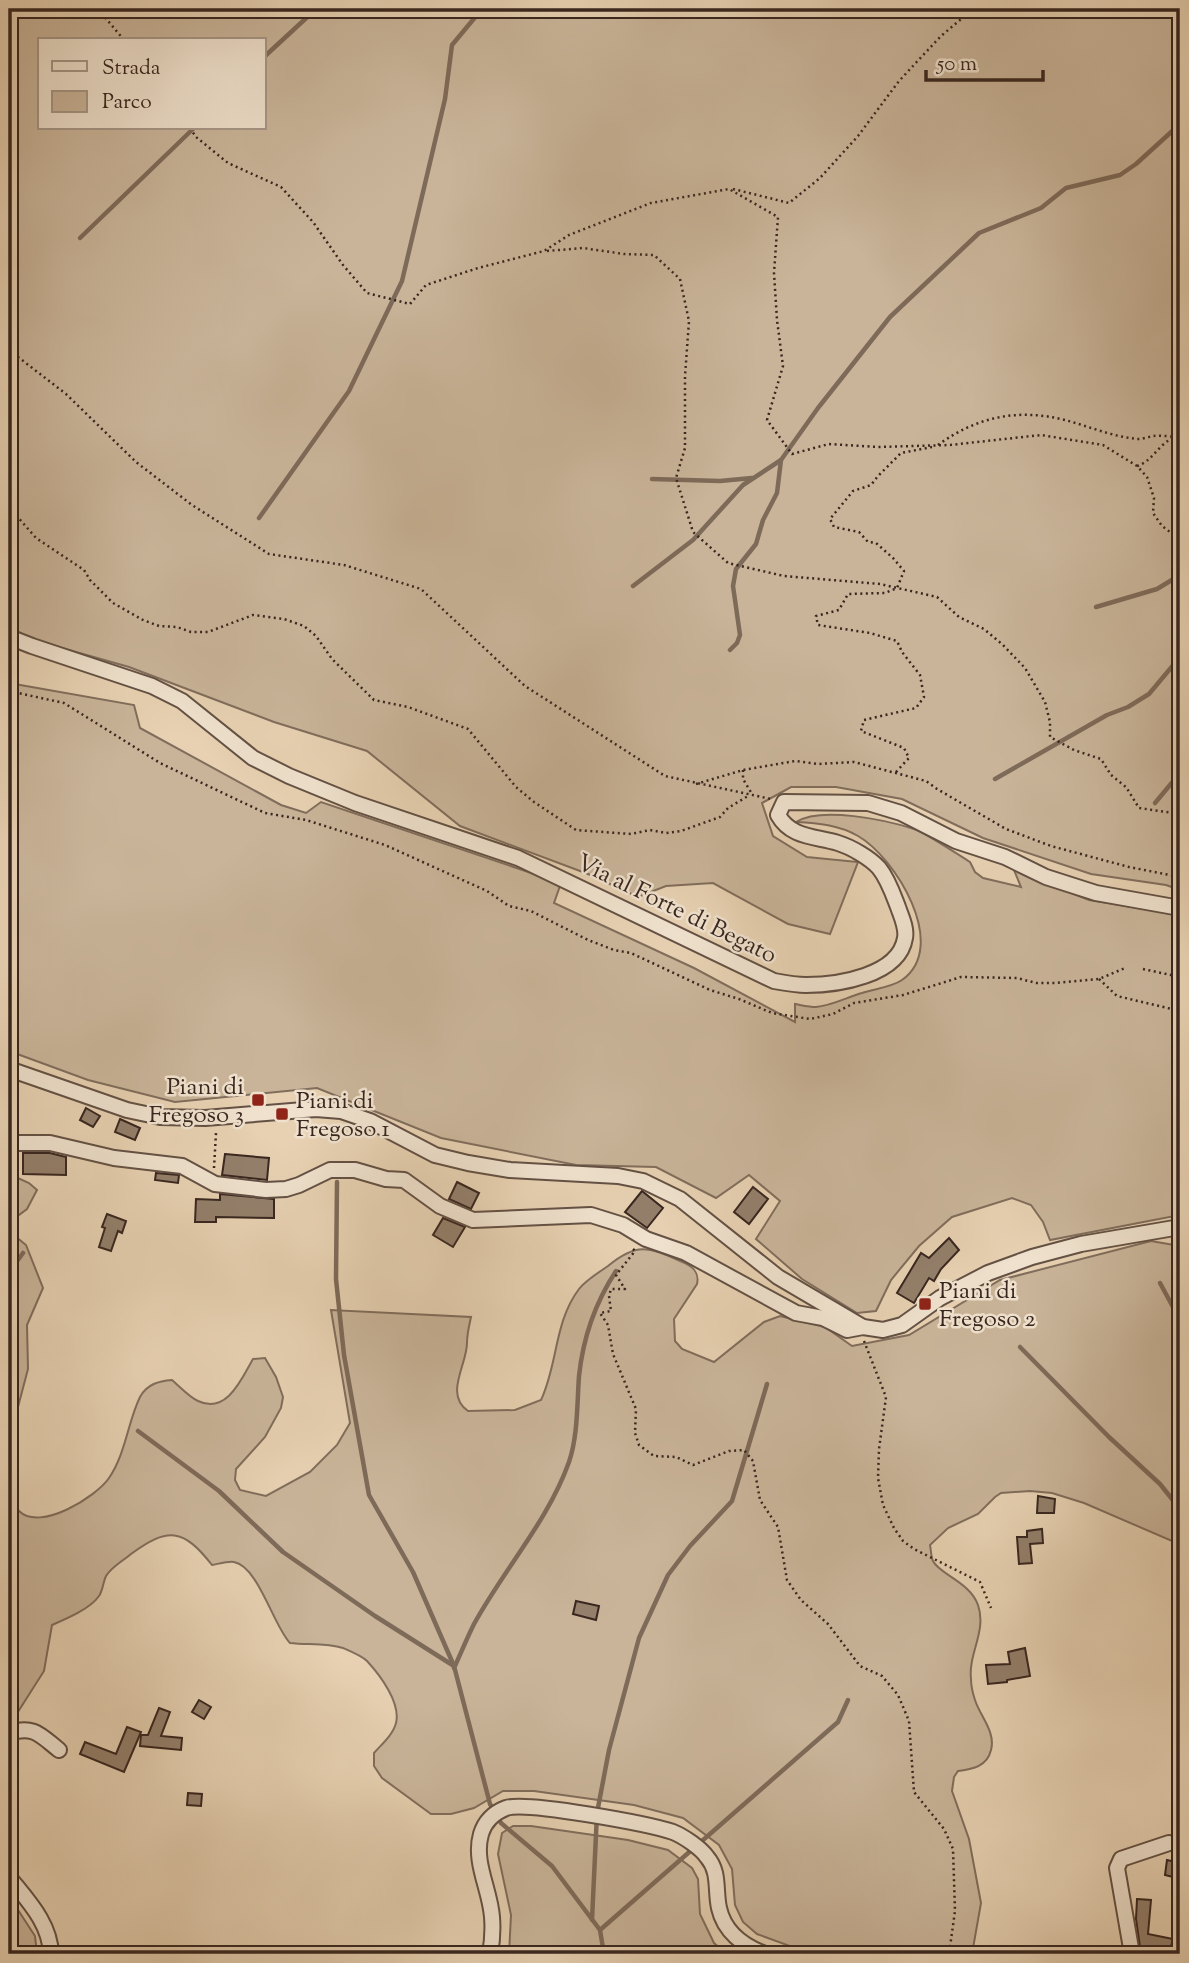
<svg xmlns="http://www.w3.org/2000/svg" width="1189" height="1963" font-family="'Sorts Mill Goudy',serif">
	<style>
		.green { fill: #c9b499; stroke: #806d5c; stroke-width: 2; fill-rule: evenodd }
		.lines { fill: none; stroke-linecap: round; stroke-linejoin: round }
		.stream { stroke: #7e6a59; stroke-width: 4.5 }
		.building { fill: #937f6b; stroke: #38261f; stroke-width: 2 }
		.street-casing { stroke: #645144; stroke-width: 18 }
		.path { stroke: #38261f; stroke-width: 2.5; stroke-dasharray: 2 3.5; stroke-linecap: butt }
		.street { stroke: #efe1cd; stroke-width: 14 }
		.poi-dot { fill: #8f2418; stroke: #efe1cd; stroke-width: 2.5 }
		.labels { text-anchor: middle; stroke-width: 5; stroke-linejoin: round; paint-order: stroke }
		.street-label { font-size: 24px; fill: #38261f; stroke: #efe1cd }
		.poi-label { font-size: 24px; fill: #38261f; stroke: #efe1cd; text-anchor: start }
	</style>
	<rect width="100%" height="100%" fill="#e7d1b2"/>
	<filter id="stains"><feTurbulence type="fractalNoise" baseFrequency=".00286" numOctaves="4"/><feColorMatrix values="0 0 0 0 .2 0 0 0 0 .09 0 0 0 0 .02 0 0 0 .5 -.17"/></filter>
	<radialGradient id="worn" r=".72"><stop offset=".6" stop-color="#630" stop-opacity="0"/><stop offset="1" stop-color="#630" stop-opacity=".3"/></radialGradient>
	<g class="green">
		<path d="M9 9H1180V890L1166 885 1091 874 983 838 902 799 836 787H791L762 803 773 836 807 857 858 862 830 934 788 924 713 883 666 886 638 897 588 874 460 826 367 751 274 722 129 667 37 641 9 628ZM40 40H264V128H40Z"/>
		<path d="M9 683 134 705 140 728 281 805 306 813 321 802 561 883 554 903 694 968 795 1022V1004C801 1005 809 1007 816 1007 831 1006 848 997 862 993 874 989 892 987 902 980 950 946 895 857 858 836 839 825 818 823 796 822 821 806 886 820 914 829 926 833 957 854 970 862L975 872 983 878 1021 887 1014 870 1089 900 1164 912 1180 917V1215L1050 1240 1043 1222 1031 1205 1012 1198 952 1217 919 1246 891 1280 876 1311 857 1313 802 1279 756 1239 780 1201 749 1175 716 1198 656 1167 576 1165 441 1138 317 1088 175 1102 88 1080 9 1051Z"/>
		<polygon points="9,1174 29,1183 37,1190 27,1209 11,1221 9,1231 26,1245 43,1288 27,1325 28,1369 13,1426 9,1455"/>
		<path d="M1151 1241 1180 1246V1541H1172L1084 1503 1052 1493 1030 1491 1001 1493 995 1497 978 1514 948 1528 930 1545C931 1550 931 1557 933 1561 939 1574 970 1582 978 1605 987 1631 968 1654 971 1679 971 1686 973 1694 975 1700 980 1716 996 1732 991 1750 987 1767 972 1769 958 1771L954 1777 952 1791 969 1839 981 1903 972 1954H805L801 1950 757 1934 743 1922 735 1905 732 1869 719 1845 683 1818 634 1805 534 1791H503L474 1808 451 1814H431L382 1778 374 1766V1753C381 1745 393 1735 396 1723 401 1703 380 1675 367 1661 362 1656 350 1651 343 1648 326 1643 308 1645 290 1643 274 1627 258 1566 234 1562 228 1561 218 1564 212 1565 183 1528 168 1527 131 1554 123 1561 112 1566 106 1576 103 1582 103 1590 99 1596 90 1609 66 1619 52 1625L44 1671 16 1715 9 1718V1480C10 1490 12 1503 19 1511 40 1532 96 1497 109 1478 126 1453 128 1421 140 1397 147 1384 159 1381 172 1380 180 1387 189 1397 198 1401 227 1415 242 1378 253 1359L265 1358 276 1377 283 1397 281 1408 265 1437 236 1469 235 1480 240 1490 266 1496 310 1472 337 1445 350 1423 331 1310 471 1317C469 1326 467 1334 467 1343 467 1365 444 1394 468 1411L515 1410 541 1400C558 1364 554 1322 579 1289 586 1280 598 1273 608 1266 637 1242 648 1247 680 1261 691 1265 700 1271 697 1284L674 1319 675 1341 682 1349 714 1362 764 1322 780 1316 825 1327 852 1346 909 1335 1000 1280Z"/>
		<polygon points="513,1826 531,1826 628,1840 668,1850 692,1868 698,1879 700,1914 714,1943 727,1954 509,1954 511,1915 498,1854 502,1833"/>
		<polygon points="9,1896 35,1936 37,1954 9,1954"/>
	</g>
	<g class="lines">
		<g class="stream">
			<polyline points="264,57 316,9"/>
			<polyline points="80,238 194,128"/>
			<polyline points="652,479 720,481 752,478"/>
			<polyline points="259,518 349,391 402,281 445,99 452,45 482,9"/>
			<polyline points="633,586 693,540 743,485 781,460 818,408 890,317 979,233 1041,208 1066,188 1120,175 1136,164 1180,124"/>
			<polyline points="1096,607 1157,589 1180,575"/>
			<polyline points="730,650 737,643 740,635 733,586 736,569 756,544 763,520 777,493 781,460"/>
			<polyline points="995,779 1107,715 1128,707 1149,694 1180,657"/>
			<polyline points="1155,803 1180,773"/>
			<polyline points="337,1182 336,1279 344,1355 369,1495 413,1572 454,1666 490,1804 501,1823 552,1866 600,1930 604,1954"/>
			<polyline points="9,1272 23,1253"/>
			<polyline points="1160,1283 1180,1320"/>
			<polyline points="1020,1347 1109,1437 1160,1484 1180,1509"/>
			<polyline points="138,1431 219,1491 283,1552 375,1616 454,1666"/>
			<path d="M454 1668C461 1653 467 1638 474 1624 504 1569 548 1521 569 1462 578 1435 577 1404 579 1376 583 1338 595 1303 616 1271"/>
			<polyline points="592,1920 597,1813 609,1750 639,1638 668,1575 690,1546 732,1501 767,1384"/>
			<polyline points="600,1930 838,1722 848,1700"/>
		</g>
	</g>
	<g class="building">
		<polygon points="86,1108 100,1116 93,1127 80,1120"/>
		<polygon points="120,1119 140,1128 135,1140 115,1132"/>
		<polygon points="23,1153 50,1153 66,1157 66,1175 23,1174"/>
		<polygon points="225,1154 269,1158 267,1180 222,1175"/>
		<polygon points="156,1173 179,1175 178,1183 155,1180"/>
		<polygon points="457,1182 479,1193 471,1209 449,1199"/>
		<polygon points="753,1187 768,1199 749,1224 734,1212"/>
		<polygon points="642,1191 663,1208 647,1228 625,1212"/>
		<polygon points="220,1194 274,1199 274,1218 216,1217 216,1222 195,1222 196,1199 220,1200"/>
		<polygon points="107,1214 126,1221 122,1233 118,1231 111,1251 99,1247 105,1228 102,1227"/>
		<polygon points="443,1218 465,1227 453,1247 433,1235"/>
		<polygon points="949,1238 959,1250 941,1269 934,1281 929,1278 914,1303 897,1293 921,1253 929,1258"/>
		<polygon points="1038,1496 1055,1499 1054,1513 1037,1513"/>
		<polygon points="1042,1529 1043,1543 1030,1544 1032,1563 1019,1564 1017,1537 1027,1537 1027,1531"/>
		<polygon points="576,1601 599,1606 596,1620 573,1614"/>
		<polygon points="1025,1648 1030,1676 1007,1680 1007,1682 988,1684 986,1665 1010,1664 1008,1652"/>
		<polygon points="199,1700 211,1707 204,1719 192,1712"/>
		<polygon points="159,1708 170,1712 161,1736 182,1738 181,1750 140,1746 141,1735 148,1735"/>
		<polygon points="127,1727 141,1732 124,1772 80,1754 85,1742 116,1754"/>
		<polygon points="188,1793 202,1794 201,1806 187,1805"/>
		<polygon points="1167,1860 1180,1863 1177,1878 1165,1875"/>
		<polygon points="1137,1899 1151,1900 1148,1934 1173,1939 1169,1954 1141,1954 1136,1919"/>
	</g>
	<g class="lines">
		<g class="street-casing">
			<g id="street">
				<path d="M9 637 32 646 152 686 182 701 253 758 289 776 355 803 518 858 774 981C785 983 796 985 806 985 837 985 899 976 905 938 907 928 901 916 898 907 893 894 888 879 879 868 870 858 851 847 838 843 815 836 791 838 778 815L784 802 868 803 901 813 956 841 1005 857 1046 877 1096 893 1180 908"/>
				<polyline points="9,1069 127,1110 160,1117 205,1118 316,1109 341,1111 370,1121 435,1155 468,1163 510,1170 618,1176 643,1181 680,1199 778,1277 863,1327 883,1330 902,1325 940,1298 988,1273 1032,1257 1081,1244 1180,1227"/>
				<polyline points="9,1143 50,1143 114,1158 182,1166 215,1184 266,1190 286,1189 299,1185 330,1170 355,1170 386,1179 404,1180 440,1206 473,1220 591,1215 623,1225 646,1239 686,1253 796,1313 823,1318 847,1330 863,1327"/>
				<path d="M9 1733C34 1725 40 1735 59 1750"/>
				<path d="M9 1877C28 1901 50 1923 51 1954"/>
				<path d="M490 1954C492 1943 493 1929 492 1917 490 1889 473 1862 481 1834 485 1821 493 1813 506 1808 526 1801 649 1824 673 1832 683 1836 701 1848 707 1857 720 1872 715 1890 719 1908 724 1931 743 1946 765 1954"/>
				<polyline points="1132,1954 1117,1868 1121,1859 1169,1843"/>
			</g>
		</g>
		<g class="path">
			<polyline points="98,9 124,40"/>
			<polyline points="190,128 196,137 228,163 281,187 313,222 343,265 367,293 410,304 426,285 478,268 544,251 569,235 651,203 729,189 778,217 774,273 777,320 783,366 767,420 792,454 829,444 878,447 950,445 1041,435 1103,445 1137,466 1147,477 1154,498 1153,513 1162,526 1174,535 1180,549"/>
			<polyline points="733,189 789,203 820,178 858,136 899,81 941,36 973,9"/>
			<polyline points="547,251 583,248 624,254 654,255 680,279 689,321 685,376 685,448 676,478 693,532 728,563 784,576 880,584 937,597 959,617 984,629 1003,645 1025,668 1045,702 1050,722 1050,737 1074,750 1101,759 1111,775 1126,787 1139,808 1180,814"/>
			<polyline points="9,350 66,394 136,462 192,505 269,554 344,565 421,589 525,686 665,776 771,799"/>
			<path d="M938 445C976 417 1018 408 1065 420 1088 426 1113 437 1138 439 1143 439 1148 437 1153 436 1162 435 1172 437 1180 437"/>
			<path d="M1137 466C1153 461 1158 444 1175 437"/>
			<polyline points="9,507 36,538 84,570 90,580 113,603 143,620 159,626 177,627 191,632 208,632 253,615 284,619 304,626 316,636 332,659 374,700 408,707 468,729 516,787 534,802 576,830 631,834 650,830 666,833 681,831 720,817 728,808 748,796"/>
			<polyline points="9,691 64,703 160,763 265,813 306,820 385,845 487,891 509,906 531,911 588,940 614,950 631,953 710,990 739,999 772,1013 810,1019 833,1014 854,1003 903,995 961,977 1017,978 1036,983 1055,983 1099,979 1125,968"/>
			<polyline points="743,770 743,779 752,794"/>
			<polyline points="896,772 909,758 904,748 861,731 864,720 916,708 924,697 920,675 902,652 897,641 870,633 818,625 816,616 839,610 848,594 885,593 897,588 904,571 893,558 876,543 868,542 859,532 834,527 830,519 853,491 871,485 878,476 901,453 932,447"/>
			<polyline points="696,784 743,770 795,761 818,764 854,762 926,781 937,789 1006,829 1051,846 1129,867 1180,877"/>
			<polyline points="1143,969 1180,977"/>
			<polyline points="1099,979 1117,996 1180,1011"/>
			<polyline points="214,1168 216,1133"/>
			<polyline points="633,1249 635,1251 616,1275 625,1289 611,1289 609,1296 611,1311 600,1313 608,1325 613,1354 636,1409 635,1433 639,1445 654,1456 676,1457 693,1465 729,1451 744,1450 753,1461 760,1500 778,1527 787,1580 801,1600 828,1624 860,1666 882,1676 898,1695 909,1721 914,1792 944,1829 953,1849 955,1911 949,1954"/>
			<polyline points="864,1341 886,1397 879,1449 878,1478 883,1505 894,1528 903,1541 914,1549 980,1582 991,1608"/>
		</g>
		<use href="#street" class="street"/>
	</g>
	<g class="poi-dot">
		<rect x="251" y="1093" width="14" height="14" rx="3.5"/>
		<rect x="275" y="1107" width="14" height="14" rx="3.5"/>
		<rect x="918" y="1297" width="14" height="14" rx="3.5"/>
	</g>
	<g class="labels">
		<g class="street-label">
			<text transform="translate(677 908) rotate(26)" y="8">Via al Forte di Begato</text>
		</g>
		<g class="poi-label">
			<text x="244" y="1094" text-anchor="end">Piani di<tspan x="244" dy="28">Fregoso 3</tspan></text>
			<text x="296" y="1108">Piani di<tspan x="296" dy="28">Fregoso 1</tspan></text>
			<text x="939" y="1298">Piani di<tspan x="939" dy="28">Fregoso 2</tspan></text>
		</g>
	</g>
	<rect width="1189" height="1963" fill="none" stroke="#e7d1b2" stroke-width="35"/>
	<rect x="10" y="10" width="1168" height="1942" fill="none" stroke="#38261f" stroke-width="3.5"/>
	<rect x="18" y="18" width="1154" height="1928" fill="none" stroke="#38261f" stroke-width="2"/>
	<rect x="38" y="38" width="228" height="91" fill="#efe1cd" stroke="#a69687" stroke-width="2"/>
	<rect x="52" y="61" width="35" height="10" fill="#efe1cd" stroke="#a69687" stroke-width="2"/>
	<text x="102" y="74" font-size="21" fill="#38261f">Strada</text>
	<rect x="52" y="91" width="35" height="21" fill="#c9b499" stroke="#a69687" stroke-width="2"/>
	<text x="102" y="108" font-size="21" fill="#38261f">Parco</text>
	<path d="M926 70v10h117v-10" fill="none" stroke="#38261f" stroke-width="3.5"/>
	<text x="937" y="70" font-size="21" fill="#38261f" stroke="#efe1cd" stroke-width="5" paint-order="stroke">50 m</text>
	<rect width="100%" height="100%" filter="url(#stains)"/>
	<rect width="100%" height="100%" fill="url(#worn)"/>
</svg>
